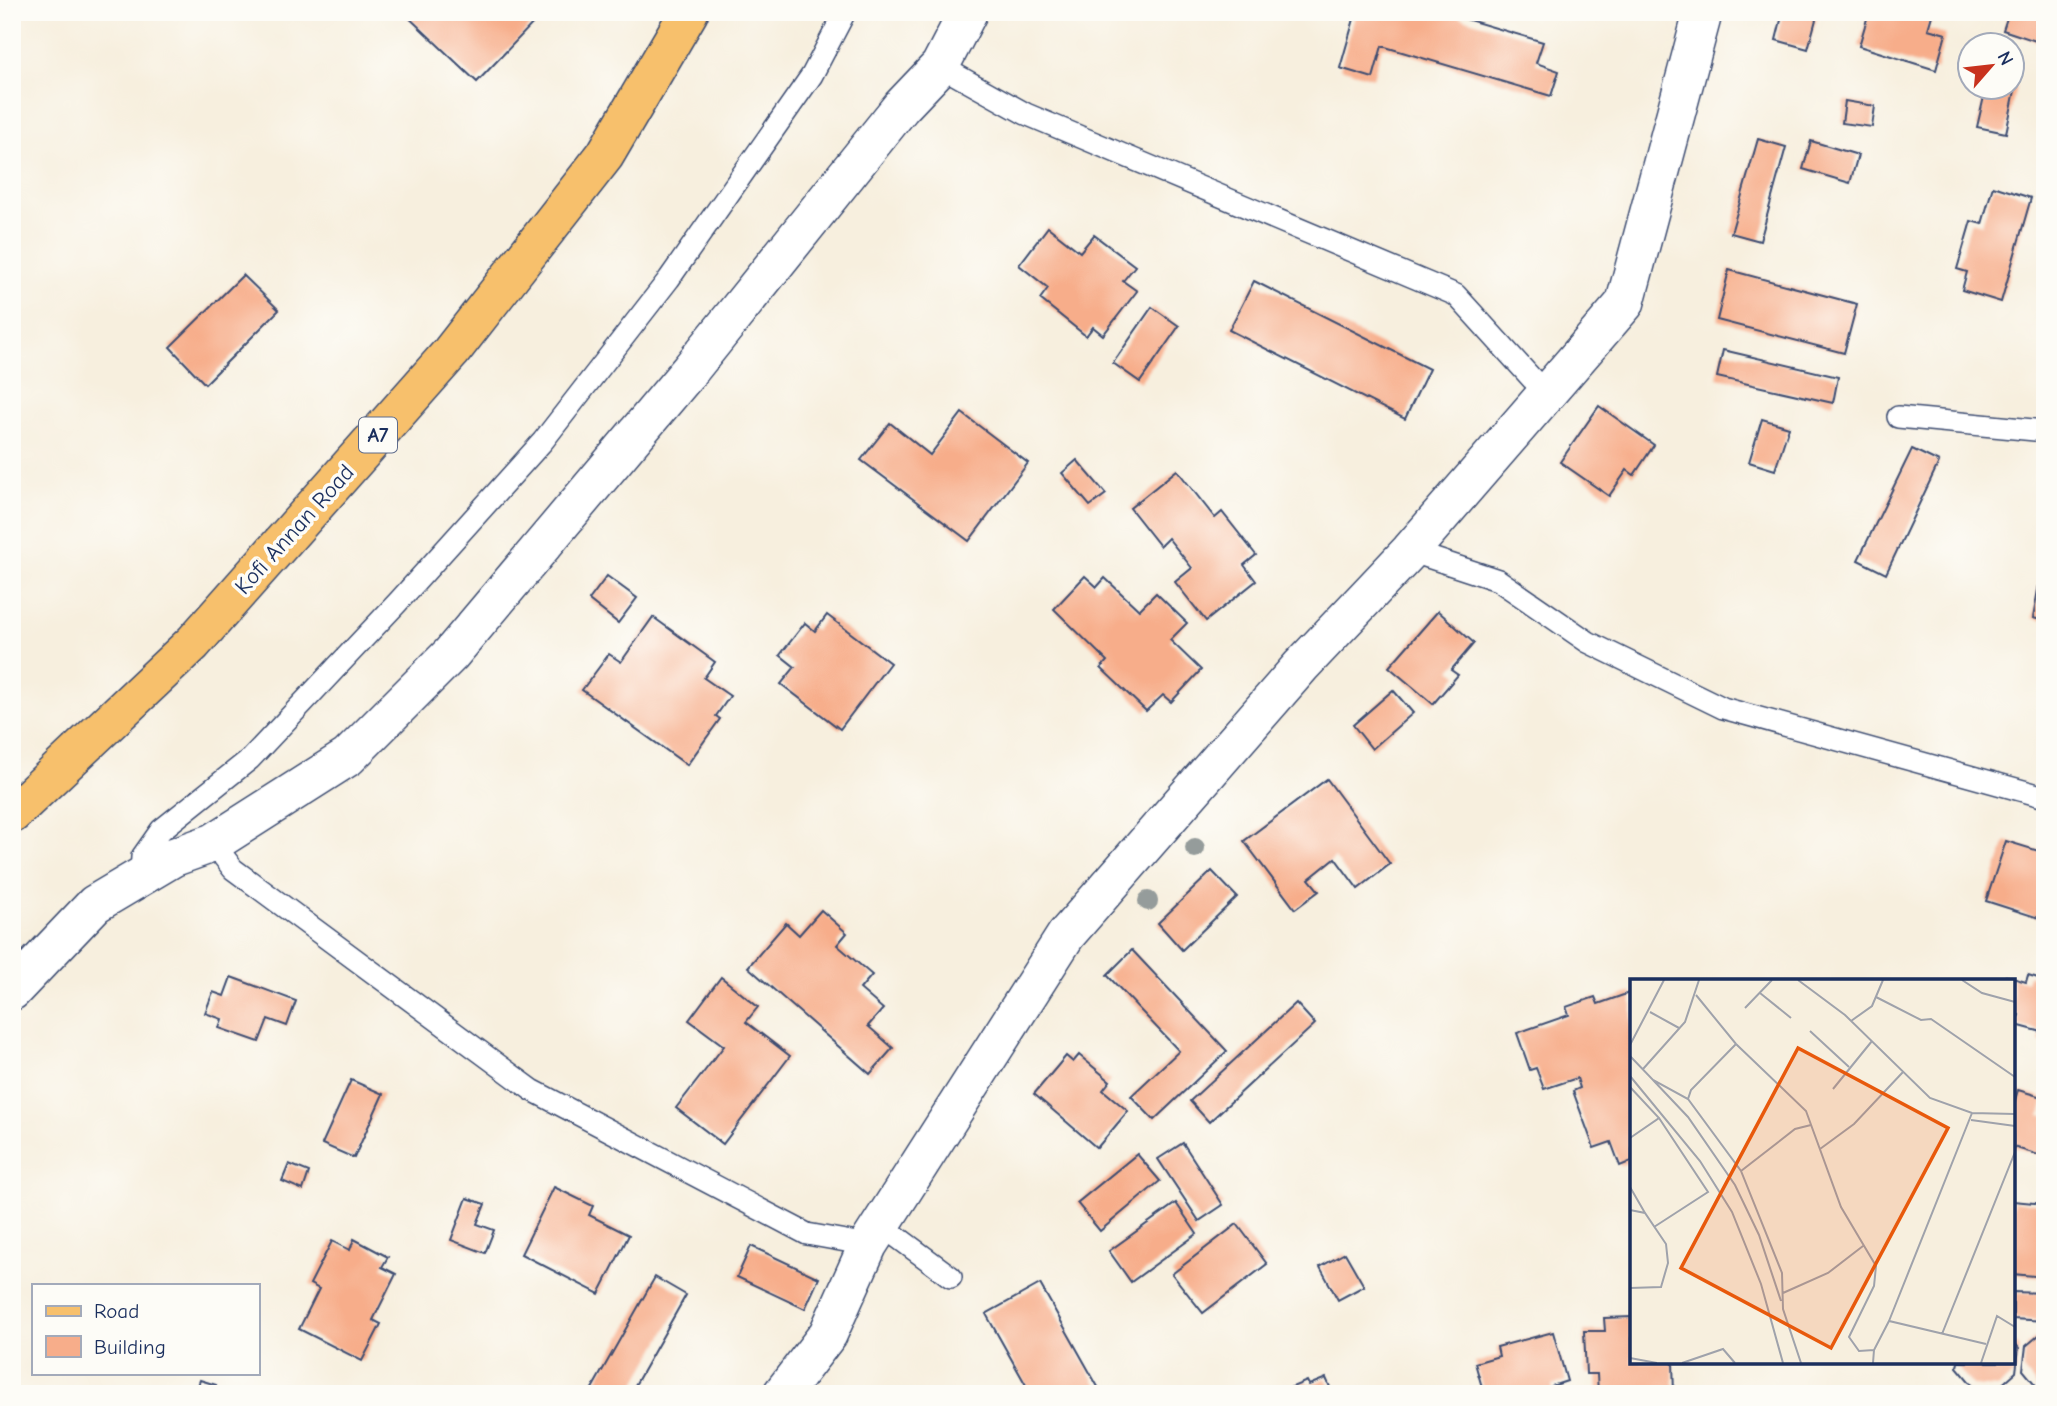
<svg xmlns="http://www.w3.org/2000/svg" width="2057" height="1406" font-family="'Comic Neue',sans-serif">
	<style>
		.building { fill: #f7ad8a }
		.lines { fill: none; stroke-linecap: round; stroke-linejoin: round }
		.service-casing { stroke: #3c4c71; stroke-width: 24 }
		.minor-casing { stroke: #3c4c71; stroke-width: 41 }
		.primary-casing { stroke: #3c4c71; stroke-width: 41 }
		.service { stroke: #fff; stroke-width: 21 }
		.minor { stroke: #fff; stroke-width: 38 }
		.primary { stroke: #f7c06c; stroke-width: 38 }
		.tree { fill: #959c9b }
		.labels { text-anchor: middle; stroke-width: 7; stroke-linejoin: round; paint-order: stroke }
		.shield { fill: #fdfcf7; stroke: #5f6c8c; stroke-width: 2 }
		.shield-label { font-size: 21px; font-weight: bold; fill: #1b2f5e }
		.street-label { font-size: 23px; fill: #1b2f5e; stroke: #fdfcf7 }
		.inset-road { fill: none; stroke: #9fa2ab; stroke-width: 2 }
		.view { fill: #e8590c; fill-opacity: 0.15; stroke: #e8590c; stroke-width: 3.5 }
		.inset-edge { fill: none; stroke: #1b2f5e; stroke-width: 3.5 }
	</style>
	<rect width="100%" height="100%" fill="#fdfcf7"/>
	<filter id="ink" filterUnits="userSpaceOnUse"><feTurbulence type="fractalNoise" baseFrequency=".0143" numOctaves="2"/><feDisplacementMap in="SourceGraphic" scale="14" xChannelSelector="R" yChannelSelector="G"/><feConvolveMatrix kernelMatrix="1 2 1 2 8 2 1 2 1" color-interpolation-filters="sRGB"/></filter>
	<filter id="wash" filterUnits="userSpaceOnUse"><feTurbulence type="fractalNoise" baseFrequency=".00686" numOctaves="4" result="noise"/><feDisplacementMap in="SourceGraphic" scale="28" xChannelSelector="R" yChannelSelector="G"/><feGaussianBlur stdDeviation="1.57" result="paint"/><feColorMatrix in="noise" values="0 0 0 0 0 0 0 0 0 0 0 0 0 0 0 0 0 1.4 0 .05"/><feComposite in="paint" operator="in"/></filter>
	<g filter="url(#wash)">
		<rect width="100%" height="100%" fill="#f7efde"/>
		<g id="blocks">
			<g class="building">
				<polygon points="403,12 530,12 537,19 477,82"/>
				<polygon points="1356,12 1442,12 1543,42 1536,63 1559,71 1551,96 1382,46 1373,78 1340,68"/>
				<polygon points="1783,12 1818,12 1808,49 1776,40"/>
				<polygon points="1869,12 1933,12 1928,29 1946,34 1936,70 1859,46"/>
				<polygon points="2009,12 2045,12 2045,44 2003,30"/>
				<polygon points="2011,80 2017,81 2006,133 1977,127 1986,88 2011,88"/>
				<polygon points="1845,101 1875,106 1872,127 1842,123"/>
				<polygon points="1758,139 1786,147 1760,241 1731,233"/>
				<polygon points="1811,141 1858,155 1850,183 1803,169"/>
				<polygon points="1993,186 2031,198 2001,302 1962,290 1967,272 1957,269 1971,221 1982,224"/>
				<polygon points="1048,227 1080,252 1094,235 1135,266 1123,281 1137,291 1103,335 1093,327 1086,336 1040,299 1048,288 1019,265"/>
				<polygon points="1729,270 1857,304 1844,353 1717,320"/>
				<polygon points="243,275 279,310 205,384 170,347"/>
				<polygon points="1254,281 1429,369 1405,419 1229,330"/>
				<polygon points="1152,307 1179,326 1140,382 1113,363"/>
				<polygon points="1723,350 1838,377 1833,403 1717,377"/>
				<polygon points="1599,406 1654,445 1634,475 1627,470 1609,496 1560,462"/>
				<polygon points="962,413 1028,463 969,541 861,460 890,423 930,455"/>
				<polygon points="1762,419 1789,427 1775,470 1749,462"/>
				<polygon points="1912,449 1939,462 1886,574 1858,560"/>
				<polygon points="1077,460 1106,494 1090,506 1062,473"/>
				<polygon points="1177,470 1215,518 1222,512 1256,555 1244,565 1256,581 1206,621 1175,582 1192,568 1168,538 1160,546 1130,508"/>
				<polygon points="2043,562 2045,562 2045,621 2033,618"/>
				<polygon points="607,576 637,598 618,623 589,600"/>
				<polygon points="1085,576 1097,587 1105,578 1139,610 1156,593 1187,623 1170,640 1201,670 1171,702 1163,695 1146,711 1101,668 1107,661 1054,609"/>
				<polygon points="1438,611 1474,643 1451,670 1458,675 1433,704 1389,667"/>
				<polygon points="827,615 890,663 840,729 781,684 795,667 780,655 805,623 815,631"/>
				<polygon points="653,617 715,662 704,678 730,696 716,716 720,719 687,765 582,690 609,654 621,662"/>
				<polygon points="1393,690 1413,713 1372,749 1353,725"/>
				<polygon points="1327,779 1390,864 1358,889 1335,858 1309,879 1319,891 1295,909 1244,841"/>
				<polygon points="2006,841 2045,853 2045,920 1986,901"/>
				<polygon points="1212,871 1237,897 1182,950 1158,923"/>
				<polygon points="821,910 847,933 837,945 872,975 860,989 883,1009 868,1026 893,1048 870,1074 748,967 786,923 799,935"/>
				<polygon points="1132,950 1227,1051 1154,1120 1131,1096 1179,1051 1107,975"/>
				<polygon points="2028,975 2045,980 2045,1043 2039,1041 2042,1032 2016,1025 2019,1015 2013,1013 2013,981 2005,981 2006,976 2026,982"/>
				<polygon points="231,977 296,1001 287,1026 268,1019 259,1042 219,1028 222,1019 205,1013 213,992 224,996"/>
				<polygon points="721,977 758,1007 746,1022 790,1056 723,1144 676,1108 724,1046 689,1020"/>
				<polygon points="1632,992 1632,1161 1620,1166 1611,1142 1594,1148 1573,1091 1580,1088 1577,1078 1544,1089 1536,1068 1530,1070 1517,1033 1569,1015 1566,1007 1595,997 1598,1004"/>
				<polygon points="1296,1003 1315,1024 1209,1122 1190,1101"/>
				<polygon points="1079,1055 1110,1081 1103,1090 1128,1111 1097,1148 1034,1094 1066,1056 1073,1062"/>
				<polygon points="351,1080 383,1094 354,1158 322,1144"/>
				<polygon points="2018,1090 2045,1098 2040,1115 2045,1116 2045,1157 2013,1147 2013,1107"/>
				<polygon points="1183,1143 1223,1205 1199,1221 1158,1159"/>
				<polygon points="1137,1154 1160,1181 1100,1231 1077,1203"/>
				<polygon points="289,1164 309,1172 303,1190 282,1181"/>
				<polygon points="554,1187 593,1206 589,1215 629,1235 599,1294 521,1254"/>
				<polygon points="467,1198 485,1204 477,1224 494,1230 485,1253 451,1240"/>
				<polygon points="2013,1201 2045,1204 2045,1277 2013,1274"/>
				<polygon points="1176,1203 1197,1234 1131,1282 1109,1251"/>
				<polygon points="1237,1224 1267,1264 1203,1313 1172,1274"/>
				<polygon points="354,1239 388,1257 382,1267 396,1274 373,1320 381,1324 362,1361 299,1329 319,1289 310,1284 332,1241 350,1250"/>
				<polygon points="751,1246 819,1278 805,1309 737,1277"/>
				<polygon points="1345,1253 1364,1286 1338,1300 1320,1267"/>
				<polygon points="655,1277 686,1295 630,1394 589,1394"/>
				<polygon points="1040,1284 1102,1394 1031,1394 986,1314"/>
				<polygon points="2013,1292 2045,1293 2045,1321 2013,1319"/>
				<polygon points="1632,1317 1632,1362 1673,1362 1674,1394 1598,1394 1597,1374 1586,1374 1584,1331 1605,1331 1604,1318"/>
				<polygon points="2045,1330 2045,1388 2038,1388 2023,1370 2026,1346"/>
				<polygon points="1553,1332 1567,1381 1552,1386 1554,1394 1484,1394 1475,1363 1499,1356 1497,1347"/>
				<polygon points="2013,1341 2019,1348 2016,1372 1998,1388 1973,1386 1957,1367 1958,1362 2013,1362"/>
				<polygon points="1326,1378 1333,1394 1275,1394 1307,1381 1309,1385"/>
				<polygon points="200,1380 216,1385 213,1394 195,1394"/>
			</g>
		</g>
	</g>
	<g filter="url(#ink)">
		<use href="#blocks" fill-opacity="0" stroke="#3c4c71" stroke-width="2"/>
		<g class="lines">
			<g class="service-casing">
				<g id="service">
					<polyline points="940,66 1026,114 1456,295 1546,394"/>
					<polyline points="1898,417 2045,431"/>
					<polyline points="1410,551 1498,580 1588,642 1723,708 2045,797"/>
					<polyline points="213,843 233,869 532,1090 807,1234 868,1245"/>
					<polyline points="141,875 142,857 161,830 250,759 398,602 543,441 669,279 812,75 845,12"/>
					<polyline points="881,1225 951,1277"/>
				</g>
			</g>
			<g class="minor-casing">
				<g id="minor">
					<polyline points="12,991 95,904 174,857 213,843 348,757 451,654 690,370 901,107 940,66 968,12"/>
					<polyline points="782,1394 828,1334 868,1245 1066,935 1301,666 1410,551 1625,303 1703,12"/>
				</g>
			</g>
			<g class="primary-casing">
				<polyline id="primary" points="12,814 193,643 451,352 605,155 689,12"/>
			</g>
			<use href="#service" class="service"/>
			<use href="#minor" class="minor"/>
			<use href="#primary" class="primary"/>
		</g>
		<g class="tree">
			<circle cx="1195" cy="848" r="10"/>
			<circle cx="1148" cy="901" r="10"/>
		</g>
	</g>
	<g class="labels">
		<rect class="shield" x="359" y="417.5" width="38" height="35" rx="5"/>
		<g class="shield-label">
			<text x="378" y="442">A7</text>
		</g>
		<g class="street-label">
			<text transform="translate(294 529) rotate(-48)" y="8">Kofi Annan Road</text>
		</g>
	</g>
	<g transform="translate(1630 979)">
		<rect width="385" height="385" fill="#f7efde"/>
		<path class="inset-road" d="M168 1 215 36 300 119 342 134 385 135M332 1 352 14 385 23M130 14 161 39M66 16 106 65 176 132 211 228 246 287 244 307 219 358 229 372 244 371M246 18 291 41 301 40 385 98M115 29 142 1M20 33 49 49M221 42 242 27 253 1M180 52 219 88M0 66 34 1M0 77 23 101 58 120 111 192 152 294 153 330 171 384M13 90 55 43 69 1M0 97 70 182 102 233 131 305 153 384M23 101 58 138 105 206 129 256 151 322M0 108 29 139 0 159M203 110 242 62M58 120 61 111 106 65M341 141 385 147M190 170 224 145 273 93M111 192 165 150 181 146M0 208 15 234M0 231 15 234 36 265 38 284 31 308 0 309M24 248 78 213 29 139M153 314 198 294 233 267M259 342 342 134M312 355 385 173M0 379 27 384M52 384 93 370 105 384M243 384 244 371 259 342 356 365M351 384 367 337 385 348"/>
		<path class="view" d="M168 69 318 149 201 369 51 289Z"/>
		<rect width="385" height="385" class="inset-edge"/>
	</g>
	<rect width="2057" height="1406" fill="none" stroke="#fdfcf7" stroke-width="42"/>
	<rect x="32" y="1284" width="228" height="91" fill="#fdfcf7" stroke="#a3aaba" stroke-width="2"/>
	<rect x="46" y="1306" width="35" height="10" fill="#f7c06c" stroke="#a3aaba" stroke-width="2"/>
	<text x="94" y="1318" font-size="21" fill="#1b2f5e">Road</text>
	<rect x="46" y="1336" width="35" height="21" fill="#f7ad8a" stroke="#a3aaba" stroke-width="2"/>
	<text x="94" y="1354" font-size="21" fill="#1b2f5e">Building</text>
	<g transform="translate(1991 66) rotate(62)"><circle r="33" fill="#fdfcf7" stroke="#a3aaba" stroke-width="2"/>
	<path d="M0-5L12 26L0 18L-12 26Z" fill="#c8321e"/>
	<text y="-10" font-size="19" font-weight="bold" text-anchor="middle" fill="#1b2f5e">N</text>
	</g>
</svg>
